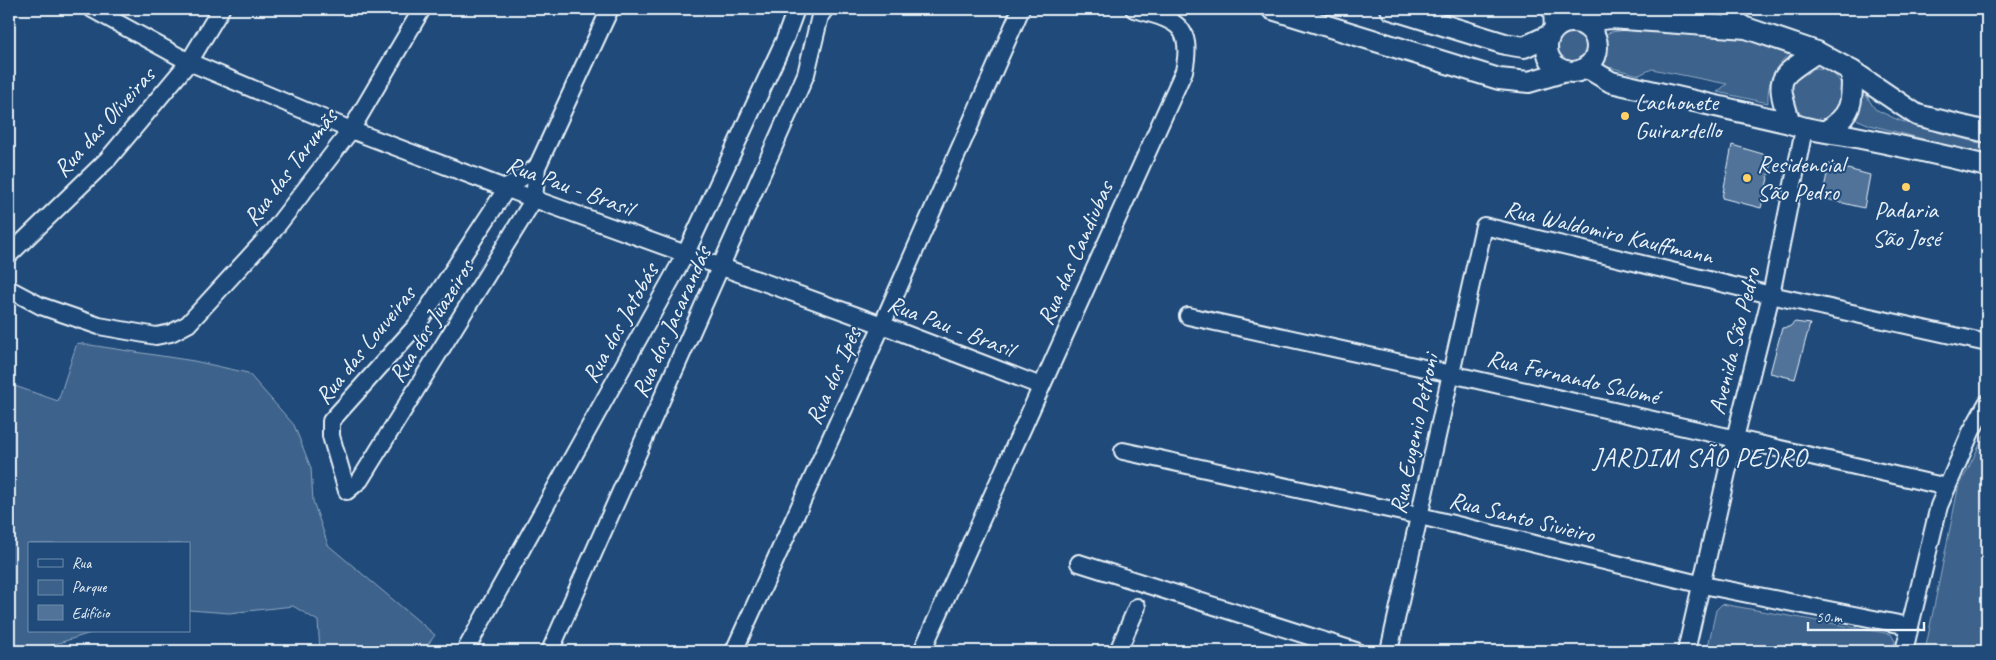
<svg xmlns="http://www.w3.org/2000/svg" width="1996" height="660" font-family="Caveat,sans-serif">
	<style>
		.green { fill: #3c628c; stroke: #92aac2 }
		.building { fill: #517399; stroke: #e8f1f8 }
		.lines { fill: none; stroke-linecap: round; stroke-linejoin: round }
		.minor-casing { stroke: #e8f1f8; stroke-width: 20 }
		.major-casing { stroke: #e8f1f8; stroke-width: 24 }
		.minor { stroke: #1f4a7a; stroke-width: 16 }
		.major { stroke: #1f4a7a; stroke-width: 20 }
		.poi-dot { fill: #ffd166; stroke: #1f4a7a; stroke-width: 2 }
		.labels { text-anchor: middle; stroke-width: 4; stroke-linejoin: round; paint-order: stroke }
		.poi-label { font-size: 24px; fill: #e8f1f8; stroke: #1f4a7a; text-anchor: start }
		.street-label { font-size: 24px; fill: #e8f1f8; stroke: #1f4a7a }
		.quarter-label { font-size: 26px; letter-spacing: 1px; fill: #e8f1f8; stroke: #1f4a7a }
	</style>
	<rect width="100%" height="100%" fill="#1f4a7a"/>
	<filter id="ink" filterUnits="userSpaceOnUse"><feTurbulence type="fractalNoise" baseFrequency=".02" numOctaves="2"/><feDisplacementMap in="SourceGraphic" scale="10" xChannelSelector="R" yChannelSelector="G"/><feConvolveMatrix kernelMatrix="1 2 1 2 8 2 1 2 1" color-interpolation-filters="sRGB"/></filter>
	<g filter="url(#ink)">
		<g class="green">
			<polygon points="1663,9 1721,9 1723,15"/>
			<path d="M1633 29 1698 31 1753 40 1789 54C1774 67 1767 83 1768 103L1717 92 1727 84 1652 69 1639 75 1601 65 1604 49 1601 36 1611 32Z"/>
			<circle cx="1572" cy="47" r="16"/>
			<circle cx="1817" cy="94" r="26"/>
			<polygon points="1864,92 1875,109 1896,119 1918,127 1987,145 1987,156 1870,125 1856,119 1859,95"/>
			<polygon points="77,343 194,361 248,373 294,425 311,468 313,501 328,545 435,635 423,651 320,651 318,621 293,606 229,613 189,610 189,544 29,544 29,631 97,631 33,651 9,651 9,384 58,401"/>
			<polygon points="1987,430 1987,651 1925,651 1958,489"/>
			<polygon points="1722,604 1891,634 1895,641 1893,651 1707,651 1716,610"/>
		</g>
		<g class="building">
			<polygon points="1732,145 1773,157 1761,208 1722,198"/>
			<polygon points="1829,164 1870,175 1864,208 1822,198"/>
			<polygon points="1795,322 1810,324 1795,379 1770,373 1782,328 1789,327"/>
		</g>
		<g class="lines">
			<g class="minor-casing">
				<g id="minor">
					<polyline points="92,9 189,62 351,130 534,199 882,325 1041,386"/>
					<polyline points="1552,9 1553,30"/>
					<polyline points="1729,9 1746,28"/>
					<polyline points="537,167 507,188 417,325 331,421 331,436 347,491 360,480 534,199 537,167 610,9"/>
					<polyline points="9,255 108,159 189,62 221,9"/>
					<polyline points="9,289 41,306 99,326 156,336 171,333 188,324 273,231 351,130 422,9"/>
					<polyline points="1188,316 1451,374 1947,487"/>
					<polyline points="1123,451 1420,516 1703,585 1909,626"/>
					<polyline points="1079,563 1356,651"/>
					<polyline points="465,651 686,253 785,39 796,9"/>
					<polyline points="550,651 806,74 820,16 825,9"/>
					<polyline points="734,651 882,325 1021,9"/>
					<path d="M922 651 1184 71C1194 23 1174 20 1134 9"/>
					<polyline points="1118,651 1137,607"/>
					<polyline points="1389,651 1484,226 1771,295 1987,343"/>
					<polyline points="1686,651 1735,438 1771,295 1804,129"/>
					<polyline points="1904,651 1939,506 1971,432 1987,403"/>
				</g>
			</g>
			<g class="major-casing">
				<g id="major">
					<polyline points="1272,9 1499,79 1529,82 1566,71"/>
					<polyline points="1391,9 1505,44 1524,47 1550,35"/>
					<polyline points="1575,22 1611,18 1746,28 1817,52 1852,71 1917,115 1987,132"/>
					<circle cx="1572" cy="47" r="25"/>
					<path d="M1586 67 1611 82 1790 123C1809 131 1830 132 1851 136 1896 145 1942 155 1987 166"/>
					<path d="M1790 123C1775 76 1777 79 1817 52"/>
					<path d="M1826 131C1854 114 1852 101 1852 71"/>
				</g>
			</g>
			<use href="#minor" class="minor"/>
			<use href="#major" class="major"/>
		</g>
	</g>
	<g class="poi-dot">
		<circle cx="1625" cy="116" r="5"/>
		<circle cx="1747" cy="178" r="5"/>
		<circle cx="1906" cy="187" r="5"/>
	</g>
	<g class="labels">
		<g class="poi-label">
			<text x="1635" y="110">Lachonete<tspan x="1635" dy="28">Guirardello</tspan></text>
			<text x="1757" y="172">Residencial<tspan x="1757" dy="28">São Pedro</tspan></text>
			<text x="1906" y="218" text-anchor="middle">Padaria<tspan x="1906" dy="28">São José</tspan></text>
		</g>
		<g class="street-label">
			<text transform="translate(104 122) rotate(-48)" y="8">Rua das Oliveiras</text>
			<text transform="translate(290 167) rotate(-53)" y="8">Rua das Tarumãs</text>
			<text transform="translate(570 186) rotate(20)" y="8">Rua Pau - Brasil</text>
			<text transform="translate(1609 232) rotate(13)" y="8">Rua Waldomiro Kauffmann</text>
			<text transform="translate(1075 253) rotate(-66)" y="8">Rua das Candiubas</text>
			<text transform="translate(431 321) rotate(-58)" y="8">Rua dos Juazeiros</text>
			<text transform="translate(671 322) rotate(-66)" y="8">Rua dos Jacarandás</text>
			<text transform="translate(620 323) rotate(-61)" y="8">Rua dos Jatobás</text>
			<text transform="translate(951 326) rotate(21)" y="8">Rua Pau - Brasil</text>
			<text transform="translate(1734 341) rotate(-76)" y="8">Avenida São Pedro</text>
			<text transform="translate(365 345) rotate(-51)" y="8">Rua das Louveiras</text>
			<text transform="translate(833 376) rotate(-66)" y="8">Rua dos Ipês</text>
			<text transform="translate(1573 377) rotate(13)" y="8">Rua Fernando Salomé</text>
			<text transform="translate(1414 434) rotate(-78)" y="8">Rua Eugenio Petroni</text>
			<text transform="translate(1522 517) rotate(14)" y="8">Rua Santo Sivieiro</text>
		</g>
		<g class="quarter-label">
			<text x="1700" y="466">JARDIM SÃO PEDRO</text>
		</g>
	</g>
	<rect width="1996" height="660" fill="none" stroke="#1f4a7a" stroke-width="30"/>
	<rect x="15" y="15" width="1966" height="630" fill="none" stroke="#e8f1f8" stroke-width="2" filter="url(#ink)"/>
	<rect x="28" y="542" width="162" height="90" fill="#1f4a7a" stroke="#6f8dac"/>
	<rect x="38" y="559" width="25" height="8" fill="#1f4a7a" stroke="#6f8dac"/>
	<text x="72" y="568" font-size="15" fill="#e8f1f8">Rua</text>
	<rect x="38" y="580" width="25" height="15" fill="#3c628c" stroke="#6f8dac"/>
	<text x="72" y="592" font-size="15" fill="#e8f1f8">Parque</text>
	<rect x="38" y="605" width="25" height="15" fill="#517399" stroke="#6f8dac"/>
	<text x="72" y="618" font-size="15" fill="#e8f1f8">Edifício</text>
	<path d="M1808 622v8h116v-8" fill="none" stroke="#e8f1f8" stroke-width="2.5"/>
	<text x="1816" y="622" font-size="15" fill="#e8f1f8" stroke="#1f4a7a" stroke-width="4" paint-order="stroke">50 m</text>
</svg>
